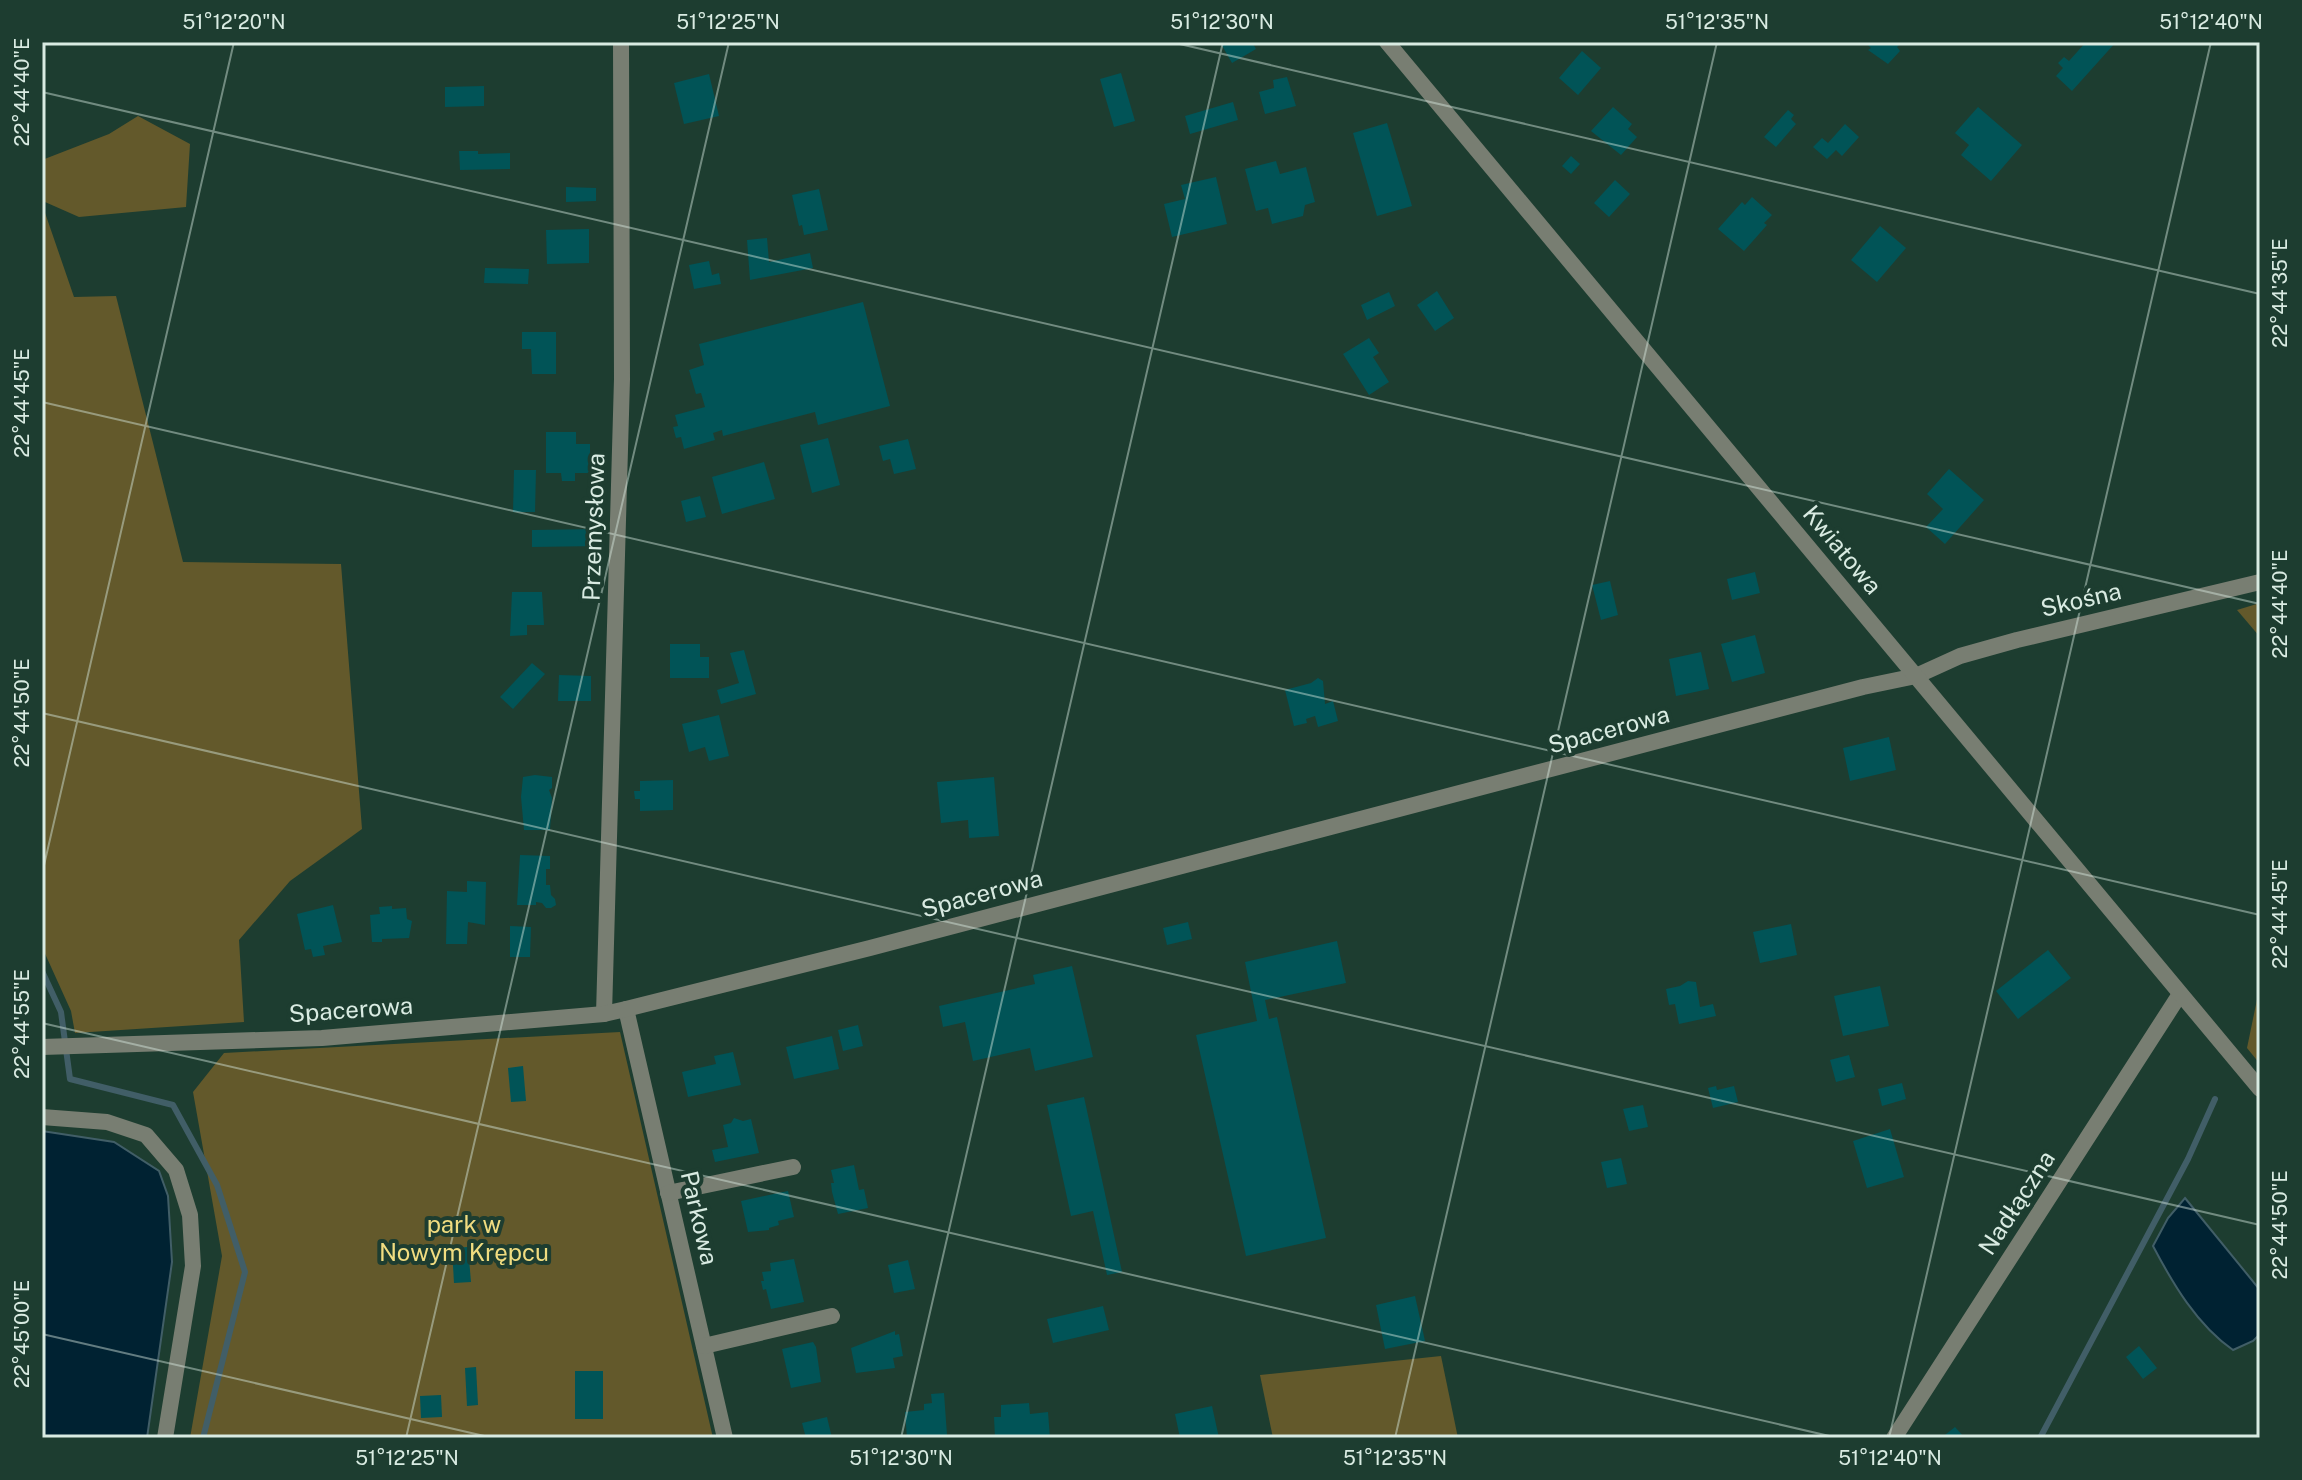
<svg xmlns="http://www.w3.org/2000/svg" width="2302" height="1480" font-family="'Public Sans',sans-serif">
	<style>
		.green { fill: #63592b }
		.water { fill: #002232; stroke: #415e67; stroke-width: 2 }
		.lines { fill: none; stroke-linecap: round; stroke-linejoin: round }
		.stream { stroke: #415e67; stroke-width: 6 }
		.building { fill: #015457 }
		.pedestrian { stroke: #787e72; stroke-width: 16 }
		.minor { stroke: #787e72; stroke-width: 16 }
		.tertiary { stroke: #787e72; stroke-width: 16 }
		.ticks { fill: none; stroke: #d9ebe2; stroke-width: 2; stroke-opacity: 0.45 }
		.labels { text-anchor: middle; stroke-width: 8; stroke-linejoin: round; paint-order: stroke }
		.street-label { font-size: 24px; fill: #d9ebe2; stroke: #1d3d30 }
		.park-label { font-size: 24px; fill: #f0dc80; stroke: #1d3d30 }
		.neatline { fill: none; stroke: #d9ebe2; stroke-width: 3 }
		.ticks-label { font-size: 20px; text-anchor: middle; fill: #d9ebe2 }
	</style>
	<rect width="100%" height="100%" fill="#1d3d30"/>
	<g class="green">
		<polygon points="138,116 190,144 186,207 79,217 45,202 42,188 42,160 109,134"/>
		<polygon points="42,204 74,297 116,296 183,562 341,564 362,829 290,881 239,940 244,1022 75,1033 71,1011 42,947"/>
		<polygon points="2260,603 2260,637 2237,610"/>
		<polygon points="2260,985 2260,1064 2247,1048"/>
		<polygon points="620,1032 713,1438 190,1438 222,1256 193,1092 224,1053"/>
		<polygon points="1441,1356 1458,1438 1273,1438 1260,1375"/>
	</g>
	<g class="water">
		<polygon points="42,1131 114,1142 159,1171 168,1196 172,1262 147,1438 42,1438"/>
		<path d="M2185 1198 2260 1290V1334L2253 1341 2233 1350C2197 1325 2173 1284 2153 1246L2168 1218Z"/>
	</g>
	<g class="lines">
		<g class="stream">
			<polyline points="42,971 61,1012 70,1079 173,1105 217,1185 245,1272 203,1438"/>
			<polyline points="2040,1438 2188,1159 2215,1099"/>
		</g>
	</g>
	<g class="building">
		<polygon points="1220,42 1252,42 1256,49 1232,63"/>
		<polygon points="1865,42 1902,42 1897,47 1900,51 1888,64 1868,50 1871,48"/>
		<polygon points="2086,42 2116,42 2072,91 2056,76 2063,68 2058,63 2064,57 2069,61"/>
		<polygon points="1582,51 1601,68 1578,95 1559,78"/>
		<polygon points="1121,73 1135,121 1114,127 1100,79"/>
		<polygon points="709,74 719,116 684,124 674,83"/>
		<polygon points="1287,77 1296,106 1265,114 1259,92 1274,88 1273,80"/>
		<polygon points="484,86 484,106 445,107 445,87"/>
		<polygon points="1233,102 1238,120 1190,134 1185,116"/>
		<polygon points="1613,107 1632,124 1628,129 1637,137 1621,155 1591,131"/>
		<polygon points="1978,107 2022,145 1991,181 1961,155 1969,145 1955,133"/>
		<polygon points="1788,110 1794,115 1791,119 1796,124 1776,147 1764,137"/>
		<polygon points="1387,123 1412,206 1377,216 1353,133"/>
		<polygon points="1845,124 1859,137 1842,156 1836,150 1827,159 1813,147 1822,138 1828,143"/>
		<polygon points="459,151 478,151 478,154 510,153 510,169 460,170"/>
		<polygon points="1571,156 1580,164 1571,174 1562,166"/>
		<polygon points="1276,161 1280,174 1306,167 1315,202 1305,205 1303,216 1272,224 1268,208 1256,211 1245,169"/>
		<polygon points="1216,177 1227,224 1172,237 1164,204 1185,199 1181,185"/>
		<polygon points="1615,180 1630,194 1609,217 1594,203"/>
		<polygon points="566,187 596,188 596,201 566,202"/>
		<polygon points="819,189 828,230 804,235 802,225 799,226 792,195"/>
		<polygon points="1752,197 1772,215 1764,223 1767,225 1744,251 1718,229 1742,202 1745,205"/>
		<polygon points="1880,226 1906,248 1877,282 1851,260"/>
		<polygon points="589,229 589,263 547,264 546,230"/>
		<polygon points="767,238 769,262 810,253 813,268 750,280 747,240"/>
		<polygon points="709,261 712,275 719,273 721,284 694,289 689,265"/>
		<polygon points="485,268 529,269 528,284 484,283"/>
		<polygon points="1437,291 1454,318 1435,331 1417,305"/>
		<polygon points="1389,292 1395,306 1367,320 1361,305"/>
		<polygon points="863,302 890,406 818,425 815,412 723,436 722,430 713,433 715,440 684,449 681,437 676,438 673,427 678,426 675,415 705,407 701,393 696,394 689,370 704,365 699,344"/>
		<polygon points="522,332 556,332 556,374 532,374 531,349 522,349"/>
		<polygon points="1369,338 1379,353 1373,357 1389,382 1369,395 1343,354"/>
		<polygon points="546,432 576,432 576,444 590,444 590,473 575,473 575,481 562,481 561,473 546,473"/>
		<polygon points="828,438 840,485 812,493 800,445"/>
		<polygon points="908,439 916,469 894,474 890,459 883,461 879,446"/>
		<polygon points="764,462 775,499 722,514 712,477"/>
		<polygon points="1949,469 1984,500 1945,544 1926,527 1943,509 1927,494"/>
		<polygon points="514,470 536,470 535,512 513,512"/>
		<polygon points="700,496 706,517 686,522 681,501"/>
		<polygon points="600,529 600,546 532,547 532,530"/>
		<polygon points="1755,572 1760,593 1732,600 1727,579"/>
		<polygon points="1610,581 1618,615 1601,620 1592,585"/>
		<polygon points="512,592 542,592 544,625 527,625 527,635 510,636"/>
		<polygon points="1755,635 1765,673 1732,682 1721,644"/>
		<polygon points="670,644 700,644 700,657 709,657 709,678 670,678"/>
		<polygon points="744,650 756,694 721,704 717,690 739,683 730,653"/>
		<polygon points="1701,652 1709,689 1676,696 1669,659"/>
		<polygon points="532,663 545,674 513,709 500,697"/>
		<polygon points="559,675 591,676 591,701 558,701"/>
		<polygon points="1318,678 1323,681 1325,704 1333,701 1338,721 1318,727 1315,716 1306,719 1307,723 1294,726 1285,690 1311,683"/>
		<polygon points="719,715 729,756 709,761 705,747 689,752 682,724"/>
		<polygon points="1889,737 1896,770 1850,781 1843,748"/>
		<polygon points="535,775 552,777 552,788 549,790 552,798 550,830 524,830 521,797 523,777"/>
		<polygon points="994,777 999,836 969,838 968,820 941,823 937,782"/>
		<polygon points="673,780 673,810 640,811 640,799 635,799 634,791 640,791 640,781"/>
		<polygon points="520,855 550,856 550,869 546,869 546,885 550,885 551,895 555,899 556,905 551,908 546,908 542,903 536,902 536,905 517,905"/>
		<polygon points="467,881 486,882 485,925 468,922 467,944 446,944 447,891 467,892"/>
		<polygon points="333,905 342,942 323,946 325,955 313,957 311,949 305,950 297,914"/>
		<polygon points="392,906 392,909 406,908 407,919 412,921 409,938 382,939 382,942 372,942 370,915 380,914 379,907"/>
		<polygon points="1188,922 1192,939 1167,945 1163,928"/>
		<polygon points="1791,924 1797,955 1760,963 1753,932"/>
		<polygon points="510,926 531,927 530,957 510,957"/>
		<polygon points="1337,941 1346,983 1265,1000 1269,1019 1277,1017 1326,1238 1246,1256 1196,1035 1257,1021 1245,962"/>
		<polygon points="2048,950 2071,978 2018,1019 1996,991"/>
		<polygon points="1072,966 1093,1057 1035,1071 1030,1048 973,1061 965,1022 943,1027 939,1006 1035,984 1033,975"/>
		<polygon points="1688,981 1696,982 1700,1007 1713,1004 1716,1016 1679,1024 1675,1004 1669,1005 1666,989 1680,986"/>
		<polygon points="1880,986 1889,1026 1843,1036 1834,996"/>
		<polygon points="858,1025 863,1046 843,1051 838,1030"/>
		<polygon points="832,1036 839,1069 794,1079 786,1047"/>
		<polygon points="733,1052 741,1085 688,1097 682,1072 716,1064 714,1056"/>
		<polygon points="1849,1055 1855,1077 1836,1082 1830,1060"/>
		<polygon points="523,1066 526,1101 511,1102 508,1068"/>
		<polygon points="1902,1083 1906,1099 1882,1106 1878,1089"/>
		<polygon points="1716,1086 1717,1090 1734,1086 1738,1102 1713,1108 1708,1088"/>
		<polygon points="1084,1097 1122,1272 1107,1275 1093,1211 1071,1216 1047,1105"/>
		<polygon points="1643,1105 1648,1127 1629,1131 1623,1109"/>
		<polygon points="734,1118 743,1121 751,1119 759,1153 715,1162 712,1150 728,1147 723,1125 731,1123"/>
		<polygon points="1890,1129 1904,1177 1867,1188 1853,1141"/>
		<polygon points="1621,1158 1627,1184 1607,1188 1601,1162"/>
		<polygon points="854,1165 859,1190 864,1189 868,1208 838,1214 832,1192 831,1183 834,1183 831,1170"/>
		<polygon points="788,1191 794,1217 778,1221 779,1225 769,1228 769,1230 748,1232 741,1201"/>
		<polygon points="468,1247 471,1282 454,1283 452,1248"/>
		<polygon points="794,1259 804,1302 771,1309 766,1289 763,1290 761,1281 764,1281 762,1272 771,1271 770,1263"/>
		<polygon points="908,1260 915,1289 894,1293 888,1265"/>
		<polygon points="1415,1296 1425,1341 1385,1349 1376,1305"/>
		<polygon points="1103,1306 1109,1330 1053,1343 1047,1319"/>
		<polygon points="895,1331 895,1335 899,1334 903,1356 893,1358 895,1368 856,1373 851,1348"/>
		<polygon points="813,1342 816,1347 821,1382 791,1388 782,1349"/>
		<polygon points="2139,1346 2157,1368 2143,1379 2126,1357"/>
		<polygon points="476,1367 478,1405 467,1406 465,1368"/>
		<rect x="575" y="1371" width="28" height="48"/>
		<polygon points="944,1393 947,1435 907,1438 905,1412 924,1410 924,1404 932,1403 931,1394"/>
		<polygon points="441,1395 442,1417 421,1418 420,1396"/>
		<polygon points="1029,1403 1030,1414 1048,1412 1050,1438 995,1438 994,1417 1001,1417 1001,1405"/>
		<polygon points="1212,1406 1219,1438 1180,1438 1175,1414"/>
		<polygon points="827,1417 832,1438 806,1438 802,1423"/>
		<polygon points="1955,1427 1965,1438 1941,1438"/>
	</g>
	<g class="lines">
		<polyline class="pedestrian" points="42,1117 107,1122 146,1135 176,1170 190,1215 193,1266 165,1438"/>
		<g class="minor">
			<polyline points="626,1009 725,1438"/>
			<polyline points="604,1014 622,379 621,42"/>
			<polyline points="42,1047 322,1038 604,1014 626,1009 870,948 1863,687 1916,676 1960,656 2017,640 2260,582"/>
			<polyline points="668,1193 793,1167"/>
			<polyline points="704,1346 832,1316"/>
			<polyline points="1894,1438 2180,994"/>
		</g>
		<polyline class="tertiary" points="1387,42 2260,1089"/>
	</g>
	<path class="ticks" d="M1171 42 2260 294M42 92 2260 604M42 402 2260 915M42 713 2260 1225M42 874 234 42M42 1023 1838 1438M42 1334 493 1438M406 1438 729 42M901 1438 1223 42M1395 1438 1717 42M1889 1438 2211 42"/>
	<g class="labels">
		<g class="street-label">
			<text transform="translate(594 527) rotate(-88)" y="8">Przemysłowa</text>
			<text transform="translate(1842 550) rotate(50)" y="8">Kwiatowa</text>
			<text transform="translate(2081 600) rotate(-13)" y="8">Skośna</text>
			<text transform="translate(1609 730) rotate(-15)" y="8">Spacerowa</text>
			<text transform="translate(982 894) rotate(-15)" y="8">Spacerowa</text>
			<text transform="translate(351 1010) rotate(-4)" y="8">Spacerowa</text>
			<text transform="translate(2017 1203) rotate(-57)" y="8">Nadłączna</text>
			<text transform="translate(699 1218) rotate(77)" y="8">Parkowa</text>
		</g>
		<g class="park-label">
			<text x="464" y="1233">park w<tspan x="464" dy="28">Nowym Krępcu</tspan></text>
		</g>
	</g>
	<rect width="2302" height="1480" fill="none" stroke="#1d3d30" stroke-width="88"/>
	<rect x="44" y="44" width="2214" height="1392" class="neatline"/>
	<g class="ticks-label">
		<text x="234" y="29">51°12'20"N</text>
		<text x="728" y="29">51°12'25"N</text>
		<text x="1222" y="29">51°12'30"N</text>
		<text x="1717" y="29">51°12'35"N</text>
		<text x="2211" y="29">51°12'40"N</text>
		<text transform="translate(22 92) rotate(-90)" y="7">22°44'40"E</text>
		<text transform="translate(2280 293) rotate(-90)" y="7">22°44'35"E</text>
		<text transform="translate(22 403) rotate(-90)" y="7">22°44'45"E</text>
		<text transform="translate(2280 604) rotate(-90)" y="7">22°44'40"E</text>
		<text transform="translate(22 713) rotate(-90)" y="7">22°44'50"E</text>
		<text transform="translate(2280 914) rotate(-90)" y="7">22°44'45"E</text>
		<text transform="translate(22 1024) rotate(-90)" y="7">22°44'55"E</text>
		<text transform="translate(2280 1225) rotate(-90)" y="7">22°44'50"E</text>
		<text transform="translate(22 1334) rotate(-90)" y="7">22°45'00"E</text>
		<text x="407" y="1465">51°12'25"N</text>
		<text x="901" y="1465">51°12'30"N</text>
		<text x="1395" y="1465">51°12'35"N</text>
		<text x="1890" y="1465">51°12'40"N</text>
	</g>
</svg>
